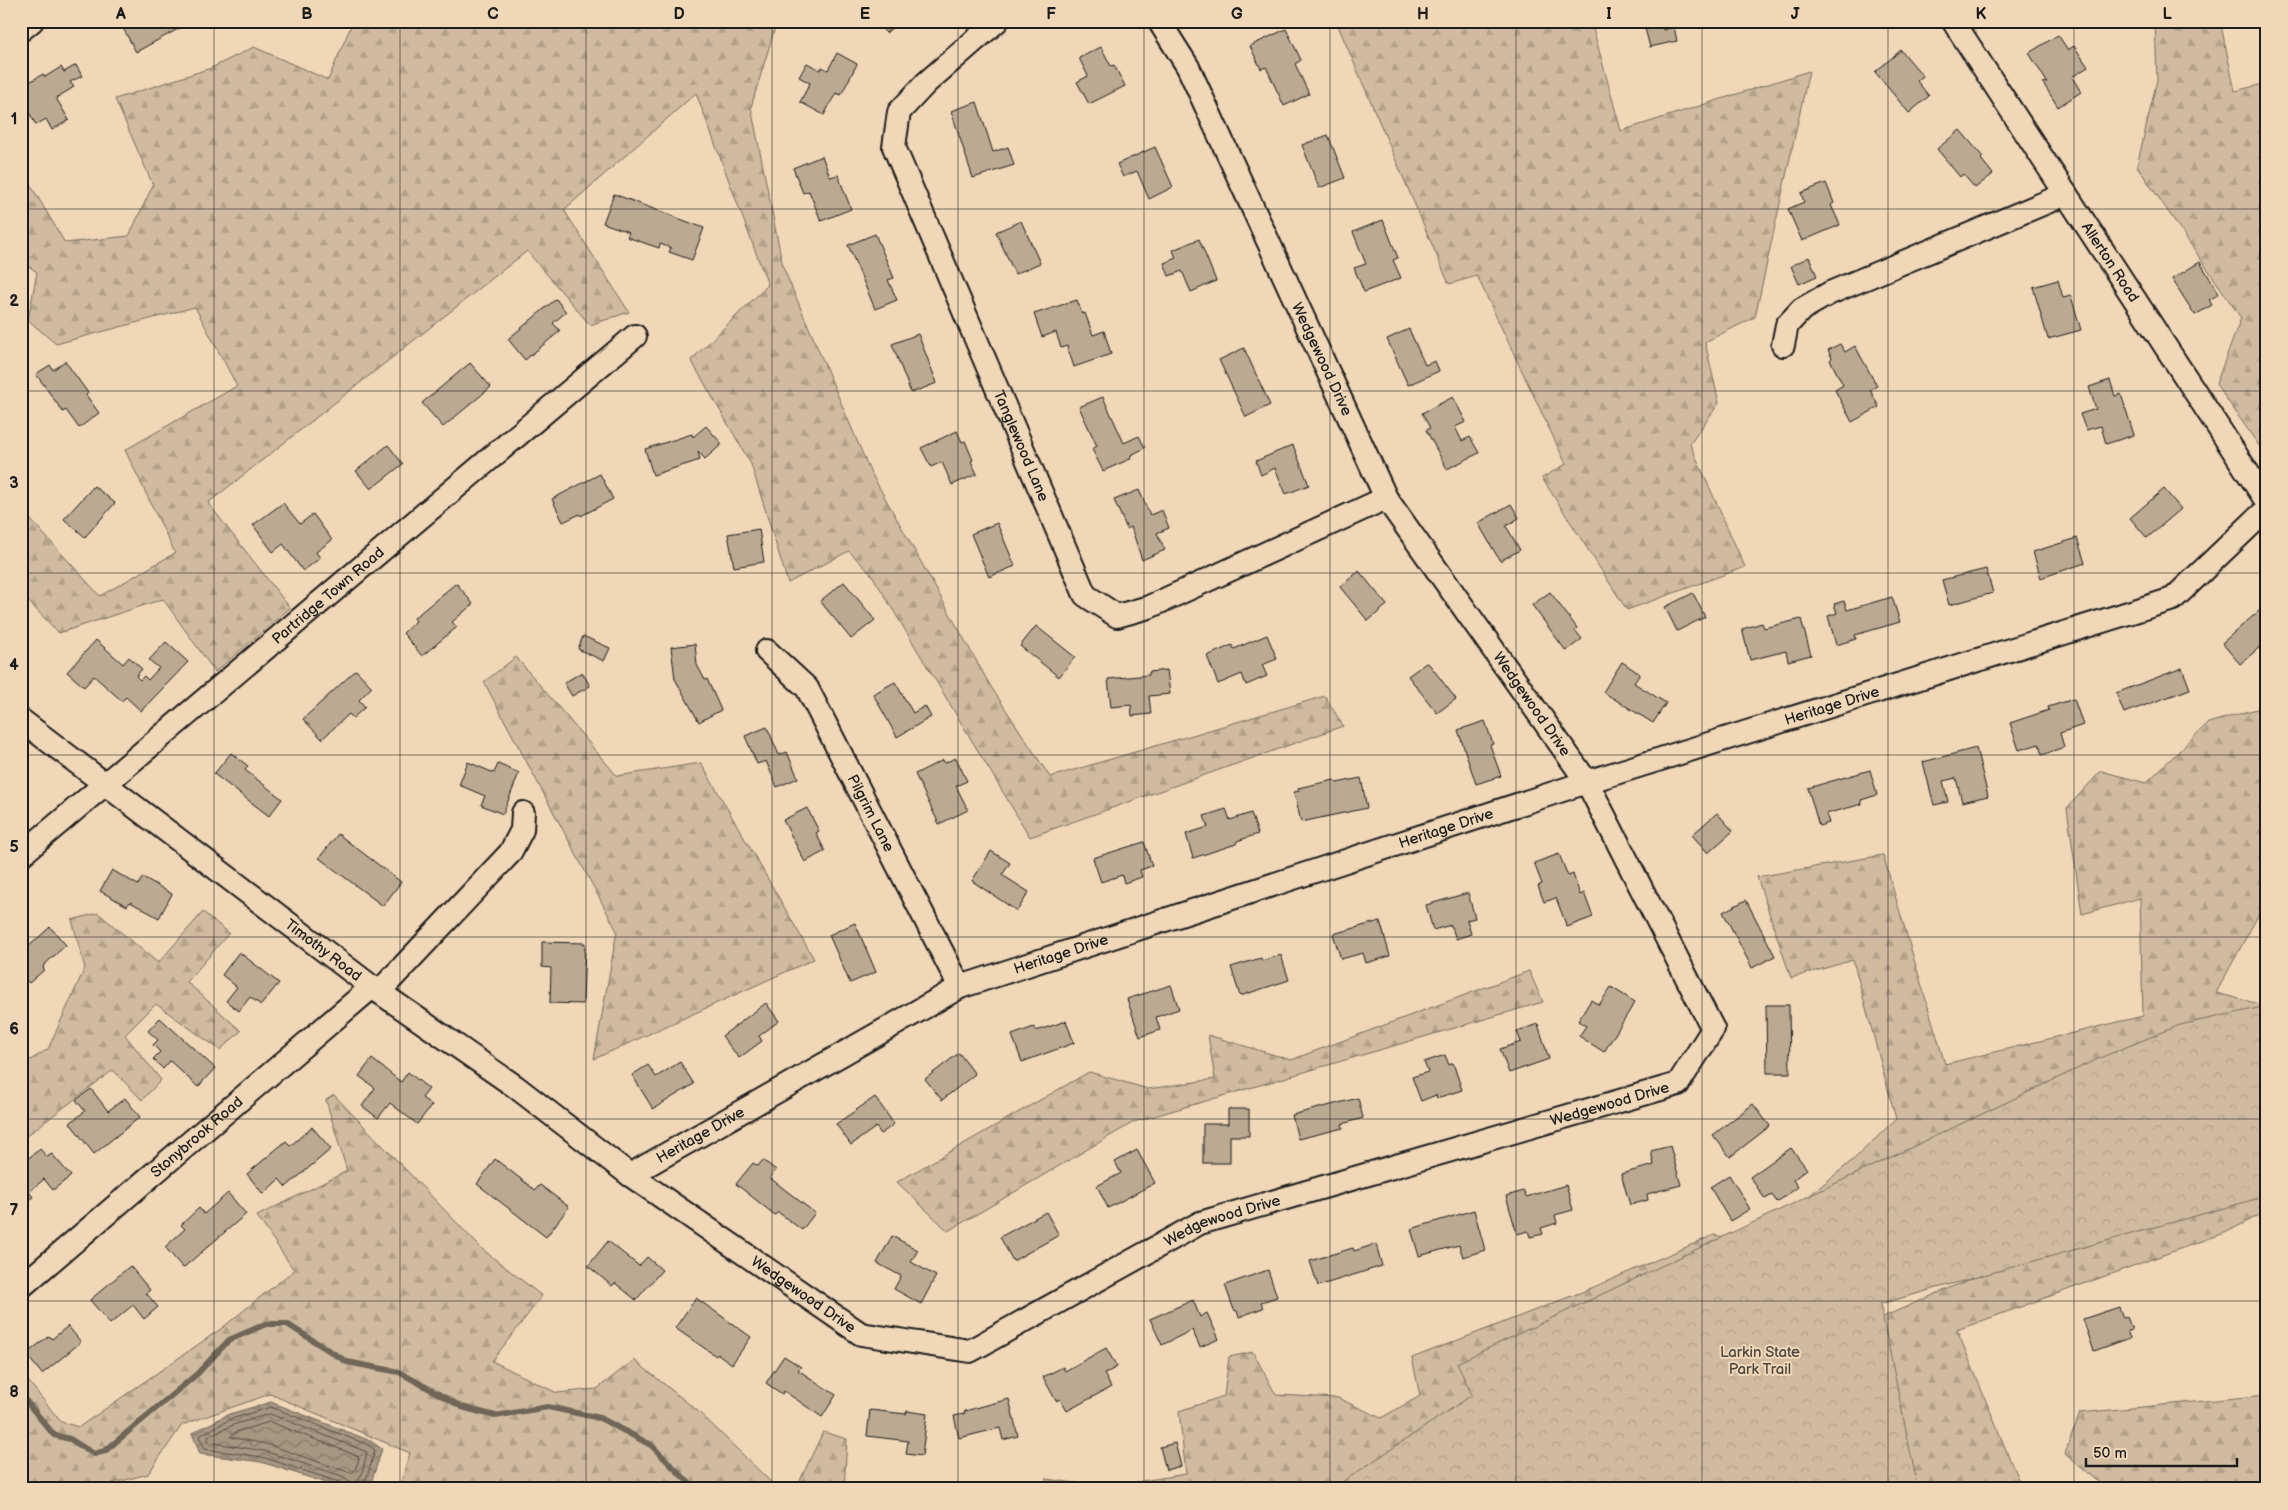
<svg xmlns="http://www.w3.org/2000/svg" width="2288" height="1510" font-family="'Balsamiq Sans',sans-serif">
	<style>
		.forest { fill: url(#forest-firs); stroke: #766c5e }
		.park { fill: url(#park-crowns); stroke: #766c5e }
		.water { fill: url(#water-waves); stroke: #6f6659 }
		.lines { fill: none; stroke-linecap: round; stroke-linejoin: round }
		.shore { stroke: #544d45; stroke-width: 1 }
		.stream { stroke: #6f6659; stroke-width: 6 }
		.building { fill: #bba991; stroke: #1c1c1c }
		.minor-casing { stroke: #1c1c1c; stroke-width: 26 }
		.minor { stroke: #efd7b7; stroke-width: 22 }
		.grid { fill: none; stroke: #1c1c1c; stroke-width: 1; stroke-opacity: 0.55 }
		.labels { text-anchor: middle; stroke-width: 4; stroke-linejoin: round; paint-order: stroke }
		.street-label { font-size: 15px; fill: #1c1c1c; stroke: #efd7b7 }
		.park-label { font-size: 15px; fill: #49443d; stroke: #efd7b7 }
		.neatline { fill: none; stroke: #1c1c1c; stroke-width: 2 }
		.grid-label { font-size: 16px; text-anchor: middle; font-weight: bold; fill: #1c1c1c }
	</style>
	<defs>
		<pattern id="forest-firs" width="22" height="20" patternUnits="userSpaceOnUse" patternTransform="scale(1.25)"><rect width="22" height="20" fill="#d0bba0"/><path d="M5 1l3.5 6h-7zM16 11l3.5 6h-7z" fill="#b2a089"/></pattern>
		<pattern id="park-crowns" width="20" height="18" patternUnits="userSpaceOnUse" patternTransform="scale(1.25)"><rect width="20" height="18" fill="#d0bba0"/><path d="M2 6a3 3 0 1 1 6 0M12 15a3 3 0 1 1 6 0" fill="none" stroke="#b2a089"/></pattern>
		<pattern id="water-waves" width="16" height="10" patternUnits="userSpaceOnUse" patternTransform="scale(1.25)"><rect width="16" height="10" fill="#a79782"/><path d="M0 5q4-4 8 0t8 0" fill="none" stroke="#877a6a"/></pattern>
	</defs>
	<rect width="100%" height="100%" fill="#efd7b7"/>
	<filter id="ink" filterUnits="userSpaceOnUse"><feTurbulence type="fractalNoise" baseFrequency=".02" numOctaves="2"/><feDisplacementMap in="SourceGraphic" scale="10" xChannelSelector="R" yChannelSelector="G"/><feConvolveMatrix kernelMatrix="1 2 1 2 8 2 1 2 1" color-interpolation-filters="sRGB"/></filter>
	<g filter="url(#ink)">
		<g class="forest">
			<polygon points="353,21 777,21 751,107 783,267 870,471 991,687 1050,777 1325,696 1343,726 1030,837 872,575 849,551 788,583 751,464 691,360 768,285 696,93 564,210 629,312 590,325 527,251 208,503 290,608 215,672 163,599 59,633 21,594 21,509 100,596 175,553 125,450 237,386 195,307 56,344 28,320 37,272 21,261 21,169 65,243 129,236 153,185 115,99 211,68 254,47 328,80"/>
			<polygon points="1336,21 1591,21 1621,131 1809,71 1755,317 1705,342 1719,403 1690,444 1745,567 1627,610 1542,478 1566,464 1477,276 1449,284"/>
			<polygon points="2155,21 2220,21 2235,91 2267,83 2267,457 2216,384 2241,318 2137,166 2157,80"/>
			<polygon points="516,657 617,776 701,763 814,959 594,1059 617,931 484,682"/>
			<polygon points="2267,706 2267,738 2261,743 2267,751 2267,899 2216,993 2267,1006 1464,1489 1046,1489 1046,1479 1105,1487 1186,1474 1179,1411 1224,1396 1229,1357 1253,1352 1276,1395 1338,1398 1381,1418 1420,1396 1412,1358 1587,1290 1714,1235 1749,1245 1853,1160 1896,1119 1853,960 1791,978 1757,877 1883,855 1945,1064 2143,1016 2140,898 2082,914 2067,808 2101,771 2146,783 2208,723"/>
			<polygon points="203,912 229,933 187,982 241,1031 220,1050 156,1004 125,1035 161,1080 142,1100 113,1070 21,1140 21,1066 48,1049 85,968 72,920 98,913 158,963"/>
			<polygon points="1529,971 1543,1002 1134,1122 948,1231 897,1182 1089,1072 1148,1089 1215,1079 1208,1035 1291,1060"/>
			<polygon points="334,1095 482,1249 542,1296 492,1361 557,1393 597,1389 634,1360 699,1412 778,1489 399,1489 410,1453 270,1394 182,1425 148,1474 91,1489 21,1489 21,1372 61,1422 79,1427 222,1328 294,1270 257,1216 347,1171 326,1100"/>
			<polygon points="2267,1159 2267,1211 2229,1231 1957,1330 2022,1489 1517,1489 1883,1317 2169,1192"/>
			<polygon points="2267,1395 2267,1489 2107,1489 2065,1454 2080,1413"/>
			<polygon points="823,1432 847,1439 844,1489 796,1489"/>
		</g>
		<polygon class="park" points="2267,1006 2267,1196 1880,1304 1918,1489 1332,1489 1472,1395 1457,1363 2102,1057 2180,1025"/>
		<polygon class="water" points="271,1402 371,1441 382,1449 372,1480 363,1489 345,1489 261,1462 200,1454 192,1433 229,1414"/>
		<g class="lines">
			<g class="shore">
				<polygon points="270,1414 367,1452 362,1474 354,1486 350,1486 347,1479 342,1476 264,1451 208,1442 208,1437 233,1425"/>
				<polygon points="270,1422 358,1456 359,1459 355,1470 351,1473 266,1444 230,1437 236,1432"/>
				<polyline points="343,1489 339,1482 262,1457 205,1449 199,1436 231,1419 271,1407 368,1445 375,1450 367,1477 361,1484 360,1489"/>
			</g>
			<polyline class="stream" points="21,1395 54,1435 70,1439 94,1454 105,1451 197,1374 229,1340 266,1324 287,1324 347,1362 399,1372 462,1407 495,1416 548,1407 600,1418 651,1445 695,1489"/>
		</g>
		<g class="building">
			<polygon points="131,21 191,21 191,22 136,52 122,26"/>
			<polygon points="875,21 900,21 886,33"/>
			<polygon points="1643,21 1661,21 1663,30 1674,27 1677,41 1650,47"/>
			<polygon points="1286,29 1301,60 1295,64 1309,94 1284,106 1266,67 1261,69 1250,46"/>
			<polygon points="2058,35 2068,50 2074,46 2088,67 2072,77 2081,92 2058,107 2043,83 2047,82 2029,53"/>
			<polygon points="1101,47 1111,66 1114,65 1125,86 1089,104 1077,82 1088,76 1079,58"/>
			<polygon points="1901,50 1923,76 1917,81 1929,96 1909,113 1875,72"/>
			<polygon points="837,53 857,64 841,95 836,93 824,115 800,102 810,83 799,77 807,63 820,70 822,67 828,70"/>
			<polygon points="76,65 82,76 70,82 74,87 56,98 69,120 52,130 46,119 36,125 30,114 21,119 21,87 43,74 45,77 61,67 64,72"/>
			<polygon points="977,102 993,152 1008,147 1014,165 973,178 951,111"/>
			<polygon points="1960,130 1983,157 1981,159 1993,174 1975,188 1963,174 1960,177 1937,149"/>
			<polygon points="1328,135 1345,178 1319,188 1302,145"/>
			<polygon points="1155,147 1173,187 1149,199 1137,171 1123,177 1117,164"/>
			<polygon points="822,156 830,177 838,175 851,209 821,221 809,191 803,193 793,168"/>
			<polygon points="1826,183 1834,203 1831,205 1840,225 1802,241 1788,209 1804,202 1801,193"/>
			<polygon points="614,194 704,228 692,260 669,252 671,248 660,244 659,248 627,237 629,232 603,223"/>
			<polygon points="1383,220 1398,258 1393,260 1401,278 1364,292 1354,268 1366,264 1353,232"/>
			<polygon points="1021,221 1040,263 1015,274 996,232"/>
			<polygon points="875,234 894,278 888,280 897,300 875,309 848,245"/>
			<polygon points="1199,239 1216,281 1191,292 1182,271 1169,276 1164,263 1176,258 1173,250"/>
			<polygon points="1809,257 1817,276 1799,284 1791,266"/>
			<polygon points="2200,262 2219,294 2209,300 2212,305 2195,315 2172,279"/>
			<polygon points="2058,280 2063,298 2071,296 2081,330 2048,339 2033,287"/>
			<polygon points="556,299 566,312 553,323 560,331 525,360 508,339"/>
			<polygon points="1077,300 1082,314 1085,313 1093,335 1104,331 1111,354 1074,367 1067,346 1061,348 1056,332 1042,337 1034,314"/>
			<polygon points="1409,329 1425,365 1435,361 1439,371 1408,385 1387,339"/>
			<polygon points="918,334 937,383 911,393 892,344"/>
			<polygon points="1840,344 1845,352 1855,346 1877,386 1870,390 1879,407 1852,422 1835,390 1843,385 1830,360 1832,358 1828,350"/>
			<polygon points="1244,348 1270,405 1246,417 1219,360"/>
			<polygon points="65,361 88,393 86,395 99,413 79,428 66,410 63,412 36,374 50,365 53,370"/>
			<polygon points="470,363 491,387 443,427 422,403"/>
			<polygon points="2110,380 2115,396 2121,394 2134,435 2106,444 2101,426 2086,430 2080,414 2096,409 2089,387"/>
			<polygon points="1103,397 1124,443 1139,436 1145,448 1131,455 1130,459 1103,471 1092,449 1097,446 1079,407"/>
			<polygon points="1453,397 1466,422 1455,427 1462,441 1470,437 1479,453 1447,469 1426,430 1430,428 1422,413"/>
			<polygon points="706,426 722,444 705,459 698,451 700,460 653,475 645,449 692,434 693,437"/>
			<polygon points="957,431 962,442 965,441 973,460 971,461 977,474 952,485 942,462 931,467 921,448"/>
			<polygon points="388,445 403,464 371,489 356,471"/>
			<polygon points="1293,445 1309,485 1286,494 1275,468 1261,475 1256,461"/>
			<polygon points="600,474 613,499 581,516 580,514 563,522 552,499"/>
			<polygon points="94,486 115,503 85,537 64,519"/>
			<polygon points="2164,489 2181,509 2147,538 2130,518"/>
			<polygon points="1139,490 1150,515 1162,510 1169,528 1157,533 1165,550 1142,560 1131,527 1127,529 1114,500"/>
			<polygon points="283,503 300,524 313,514 332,540 316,552 320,558 303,571 283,544 273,552 253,525"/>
			<polygon points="1511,504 1519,518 1506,526 1520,550 1500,561 1478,523"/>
			<polygon points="997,523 1015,566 989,577 971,534"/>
			<polygon points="759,529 764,562 734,567 728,534"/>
			<polygon points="2077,538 2085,563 2041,578 2033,552"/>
			<polygon points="1986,569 1993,593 1949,605 1942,580"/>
			<polygon points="1359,571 1387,605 1368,621 1340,587"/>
			<polygon points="844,582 875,620 851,639 820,601"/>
			<polygon points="455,584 457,584 473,604 452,622 457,627 422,656 403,633 416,621 414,618"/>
			<polygon points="1550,592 1577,628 1575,630 1582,639 1566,651 1532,605"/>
			<polygon points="1693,593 1705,617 1677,631 1665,607"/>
			<polygon points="1892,597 1900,622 1855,635 1856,639 1836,645 1828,616 1837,613 1834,604 1844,601 1847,610"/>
			<polygon points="2260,610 2267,618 2267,641 2240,664 2222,643"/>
			<polygon points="1801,619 1811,655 1788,661 1786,651 1750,660 1742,629 1762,623 1764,628"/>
			<polygon points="1036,626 1075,657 1059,677 1020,646"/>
			<polygon points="1267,635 1277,659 1262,665 1267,676 1246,685 1242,674 1218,684 1207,656 1232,645 1234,649"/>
			<polygon points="583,636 610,648 604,661 578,649"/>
			<polygon points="96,640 123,664 129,657 142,669 136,676 140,680 144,676 148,680 159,668 149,660 166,642 188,662 141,711 126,697 122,701 94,676 84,687 67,672"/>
			<polygon points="695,644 697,665 705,680 707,679 721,710 699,722 675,679 671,647"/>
			<polygon points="1622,662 1640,674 1634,683 1666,703 1653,723 1603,692"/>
			<polygon points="1426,663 1429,664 1456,699 1437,713 1408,676"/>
			<polygon points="2182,668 2190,689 2124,713 2116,693"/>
			<polygon points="356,670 372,687 359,700 365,707 353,718 349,714 322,739 303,719"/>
			<polygon points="1167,670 1170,694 1149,696 1151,714 1132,716 1131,705 1111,707 1108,679 1149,675 1149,672"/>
			<polygon points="582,672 590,686 572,696 564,683"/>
			<polygon points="895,682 913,713 925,706 931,717 897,737 873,694"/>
			<polygon points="2074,699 2083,725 2060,733 2064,747 2042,755 2039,744 2019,750 2010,723 2049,710 2048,707"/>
			<polygon points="1485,721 1493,744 1490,745 1501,776 1476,784 1458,730"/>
			<polygon points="767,727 779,755 787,752 798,778 777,787 766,761 757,764 745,736"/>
			<polygon points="1976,748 1988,796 1962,802 1956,778 1943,781 1948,802 1934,805 1923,762"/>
			<polygon points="231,753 248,766 245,770 282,799 269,816 214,774"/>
			<polygon points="956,758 967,781 956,786 968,810 939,824 915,774 943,760 944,763"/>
			<polygon points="468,762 494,773 498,764 519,773 503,814 481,805 485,796 459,785"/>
			<polygon points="1870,770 1877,795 1861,800 1862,804 1826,814 1829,823 1819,826 1808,788"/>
			<polygon points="1361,778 1367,808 1301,822 1294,792 1299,791 1298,788 1334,780 1337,783"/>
			<polygon points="807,808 819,831 816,833 825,851 805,862 783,820"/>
			<polygon points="1226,809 1230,820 1251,813 1258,834 1237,841 1236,844 1193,858 1186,834 1208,827 1204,816"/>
			<polygon points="1717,813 1733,831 1708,853 1692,835"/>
			<polygon points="338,834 401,882 383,906 319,858"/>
			<polygon points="1144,842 1152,866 1140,870 1142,877 1124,883 1122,875 1101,882 1093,858"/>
			<polygon points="991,851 1010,863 1002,875 1029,892 1017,911 972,881"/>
			<polygon points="1559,854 1568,876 1573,874 1580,895 1584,893 1593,917 1567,927 1556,898 1544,902 1538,886 1542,884 1534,863"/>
			<polygon points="112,870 138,885 143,877 172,894 159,918 130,902 127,906 100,891"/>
			<polygon points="1468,893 1475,918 1467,920 1471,934 1456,939 1451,925 1433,930 1426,905"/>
			<polygon points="1746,900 1775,956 1752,968 1723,912"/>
			<polygon points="1380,921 1390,956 1366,963 1363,953 1341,959 1333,934"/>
			<polygon points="855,923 876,972 850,983 829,935"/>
			<polygon points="50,927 66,945 43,966 44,970 29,983 21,975 21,956 27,950 27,948"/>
			<polygon points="542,942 585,943 583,1004 550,1003 551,968 542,967"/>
			<polygon points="239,952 279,983 261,1005 250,997 239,1011 226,1001 237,987 222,975"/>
			<polygon points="1281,955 1289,980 1240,996 1231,967 1261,958 1262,961"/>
			<polygon points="1171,985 1179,1009 1156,1017 1160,1030 1140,1037 1127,999"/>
			<polygon points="1611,987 1635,1002 1604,1052 1579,1036 1586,1026 1578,1021 1591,1000 1599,1005"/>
			<polygon points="766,1003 779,1021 759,1036 762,1041 739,1058 722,1036"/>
			<polygon points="1766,1005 1789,1005 1790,1073 1767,1073"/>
			<polygon points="160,1018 215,1068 198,1087 170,1061 163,1069 153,1059 160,1052 153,1045 158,1040 148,1031"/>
			<polygon points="1066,1021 1074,1043 1022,1062 1012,1035 1034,1027 1036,1031"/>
			<polygon points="1538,1024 1549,1059 1509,1073 1500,1049 1521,1042 1517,1031"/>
			<polygon points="959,1053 975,1074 942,1100 925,1079"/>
			<polygon points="1445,1055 1449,1065 1453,1063 1462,1090 1437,1098 1436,1095 1421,1101 1412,1077 1428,1072 1424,1062"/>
			<polygon points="372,1059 401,1082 408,1072 429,1089 422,1098 432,1105 417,1124 390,1103 378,1118 362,1106 375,1088 359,1076"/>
			<polygon points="680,1062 694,1084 653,1109 632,1075 648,1065 656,1077"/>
			<polygon points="91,1089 108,1111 125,1098 140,1117 94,1154 70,1123 85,1111 76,1100"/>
			<polygon points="875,1097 894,1124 881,1134 876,1127 851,1145 836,1124"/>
			<polygon points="1358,1098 1363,1118 1342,1124 1343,1128 1298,1139 1292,1115"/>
			<polygon points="1753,1104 1770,1126 1730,1157 1713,1135"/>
			<polygon points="1228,1109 1249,1109 1249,1136 1230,1136 1230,1163 1203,1163 1203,1124 1228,1124"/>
			<polygon points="312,1127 331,1149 286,1187 279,1179 263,1194 247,1174 286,1141 290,1146"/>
			<polygon points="1670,1146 1681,1185 1647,1194 1648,1200 1630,1205 1621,1174 1654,1165 1651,1151"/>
			<polygon points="1791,1148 1807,1169 1793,1180 1798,1187 1777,1202 1772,1195 1765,1199 1750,1177"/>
			<polygon points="40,1149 47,1157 52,1154 71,1176 53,1190 44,1179 29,1192 33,1197 21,1206 21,1164"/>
			<polygon points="1137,1150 1155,1183 1108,1208 1097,1186 1121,1173 1115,1162"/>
			<polygon points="495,1159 535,1190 540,1185 569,1207 546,1237 477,1184"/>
			<polygon points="763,1160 776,1170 770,1178 815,1213 802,1230 778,1212 775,1215 736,1184 753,1163 758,1166"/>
			<polygon points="1729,1175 1750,1209 1730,1221 1710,1187"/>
			<polygon points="1566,1185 1573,1210 1555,1215 1557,1223 1541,1228 1543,1234 1530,1237 1528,1231 1517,1234 1506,1196 1524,1191 1526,1197"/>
			<polygon points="228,1193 246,1214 183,1268 165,1247 185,1229 181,1225 199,1208 204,1214"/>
			<polygon points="1474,1210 1485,1250 1463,1257 1459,1245 1419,1256 1411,1229"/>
			<polygon points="1046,1212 1059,1235 1013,1261 1000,1237"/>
			<polygon points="892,1236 918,1250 911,1262 936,1276 921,1304 894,1289 901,1276 877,1263"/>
			<polygon points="608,1241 639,1266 647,1257 662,1270 636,1300 615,1283 612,1286 588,1266"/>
			<polygon points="1376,1244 1382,1266 1318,1286 1310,1261 1353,1248 1354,1251"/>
			<polygon points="130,1266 150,1290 146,1293 158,1307 144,1319 133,1305 110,1324 90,1300"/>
			<polygon points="1268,1270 1277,1297 1261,1302 1263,1308 1239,1317 1237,1311 1234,1310 1225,1285"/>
			<polygon points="696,1298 751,1337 732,1364 718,1354 716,1356 675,1328"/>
			<polygon points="1193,1300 1200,1317 1207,1313 1219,1339 1200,1347 1192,1330 1162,1345 1150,1319"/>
			<polygon points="2119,1307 2123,1318 2127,1317 2132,1330 2127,1331 2130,1338 2094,1351 2083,1319"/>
			<polygon points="68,1326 81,1342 42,1374 26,1354 49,1336 52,1339"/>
			<polygon points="1106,1348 1117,1367 1104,1374 1111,1387 1067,1411 1060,1399 1056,1401 1043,1377 1063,1367 1065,1371"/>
			<polygon points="784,1356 801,1367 798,1370 836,1395 822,1417 784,1391 782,1394 766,1383"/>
			<polygon points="1009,1399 1018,1436 1003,1440 1000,1428 959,1438 954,1416 964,1414 965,1411"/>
			<polygon points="870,1410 906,1414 907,1411 927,1414 922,1456 906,1454 908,1441 867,1436"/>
			<polygon points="1175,1443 1181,1466 1166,1470 1160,1447"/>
		</g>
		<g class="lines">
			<g class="minor-casing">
				<g id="minor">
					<path id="s1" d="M997 21 926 83 899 112 894 147 1085 595 1117 616 1149 607 1386 498"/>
					<path id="s2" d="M1953 21 2267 502"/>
					<polyline points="21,30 32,21"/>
					<polyline points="1783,345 1787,325 1802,309 1830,293 2066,194"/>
					<path id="s3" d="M767 651 807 688 960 987"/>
					<path id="s4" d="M21 720 372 987 516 1087 630 1175 861 1334 970 1351 1200 1223 1678 1084 1713 1029 1587 782 1386 498 1188 67 1159 21"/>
					<path id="s5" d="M21 855 635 336"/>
					<polyline points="379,992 510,853 522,830 523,813"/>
					<path id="s6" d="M630 1175 960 987 1587 782 2173 599 2267 509"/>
					<path id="s7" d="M21 1287 372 987"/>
				</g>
			</g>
			<use href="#minor" class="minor"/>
		</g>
	</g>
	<path class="grid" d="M214 21V1489M400 21V1489M586 21V1489M772 21V1489M958 21V1489M1144 21V1489M1330 21V1489M1516 21V1489M1702 21V1489M1888 21V1489M2074 21V1489M21 209H2267M21 391H2267M21 573H2267M21 755H2267M21 937H2267M21 1119H2267M21 1301H2267"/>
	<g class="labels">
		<g class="street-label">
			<text dy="5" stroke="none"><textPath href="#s2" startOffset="288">Allerton Road</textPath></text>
			<text transform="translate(1322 359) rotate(65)" y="5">Wedgewood Drive</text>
			<text dy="5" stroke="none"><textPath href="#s1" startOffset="494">Tanglewood Lane</textPath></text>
			<text dy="5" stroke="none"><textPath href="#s5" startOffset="402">Partridge Town Road</textPath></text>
			<text transform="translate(1532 704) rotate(55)" y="5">Wedgewood Drive</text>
			<text dy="5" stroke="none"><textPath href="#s6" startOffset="1296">Heritage Drive</textPath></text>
			<text dy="5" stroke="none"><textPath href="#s3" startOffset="195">Pilgrim Lane</textPath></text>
			<text dy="5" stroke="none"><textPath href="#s6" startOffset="891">Heritage Drive</textPath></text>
			<text dy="5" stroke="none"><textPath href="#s4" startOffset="380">Timothy Road</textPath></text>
			<text dy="5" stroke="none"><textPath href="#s6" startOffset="486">Heritage Drive</textPath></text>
			<text dy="5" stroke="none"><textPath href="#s4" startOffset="1841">Wedgewood Drive</textPath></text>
			<text dy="5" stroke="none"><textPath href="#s6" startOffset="81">Heritage Drive</textPath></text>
			<text dy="5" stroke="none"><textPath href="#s7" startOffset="231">Stonybrook Road</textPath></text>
			<text dy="5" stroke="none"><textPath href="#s4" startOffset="1436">Wedgewood Drive</textPath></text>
			<text dy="5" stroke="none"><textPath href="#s4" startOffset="971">Wedgewood Drive</textPath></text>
		</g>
		<g class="park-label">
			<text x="1760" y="1357">Larkin State<tspan x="1760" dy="17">Park Trail</tspan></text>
		</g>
	</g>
	<rect width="2288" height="1510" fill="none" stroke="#efd7b7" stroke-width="55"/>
	<path d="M2086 1458v8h151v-8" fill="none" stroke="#1c1c1c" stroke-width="2.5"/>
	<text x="2093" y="1458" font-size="15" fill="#1c1c1c" stroke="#efd7b7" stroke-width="4" paint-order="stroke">50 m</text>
	<rect x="28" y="28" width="2232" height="1454" class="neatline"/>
	<g class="grid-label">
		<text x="121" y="19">A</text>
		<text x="307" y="19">B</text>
		<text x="493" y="19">C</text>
		<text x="679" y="19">D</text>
		<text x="865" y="19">E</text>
		<text x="1051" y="19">F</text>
		<text x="1237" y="19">G</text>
		<text x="1423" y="19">H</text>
		<text x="1609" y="19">I</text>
		<text x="1795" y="19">J</text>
		<text x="1981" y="19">K</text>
		<text x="2167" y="19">L</text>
		<text x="14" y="124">1</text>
		<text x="14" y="306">2</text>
		<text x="14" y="488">3</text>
		<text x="14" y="670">4</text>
		<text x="14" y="852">5</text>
		<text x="14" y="1034">6</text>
		<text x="14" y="1215">7</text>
		<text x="14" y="1397">8</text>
	</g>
</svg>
